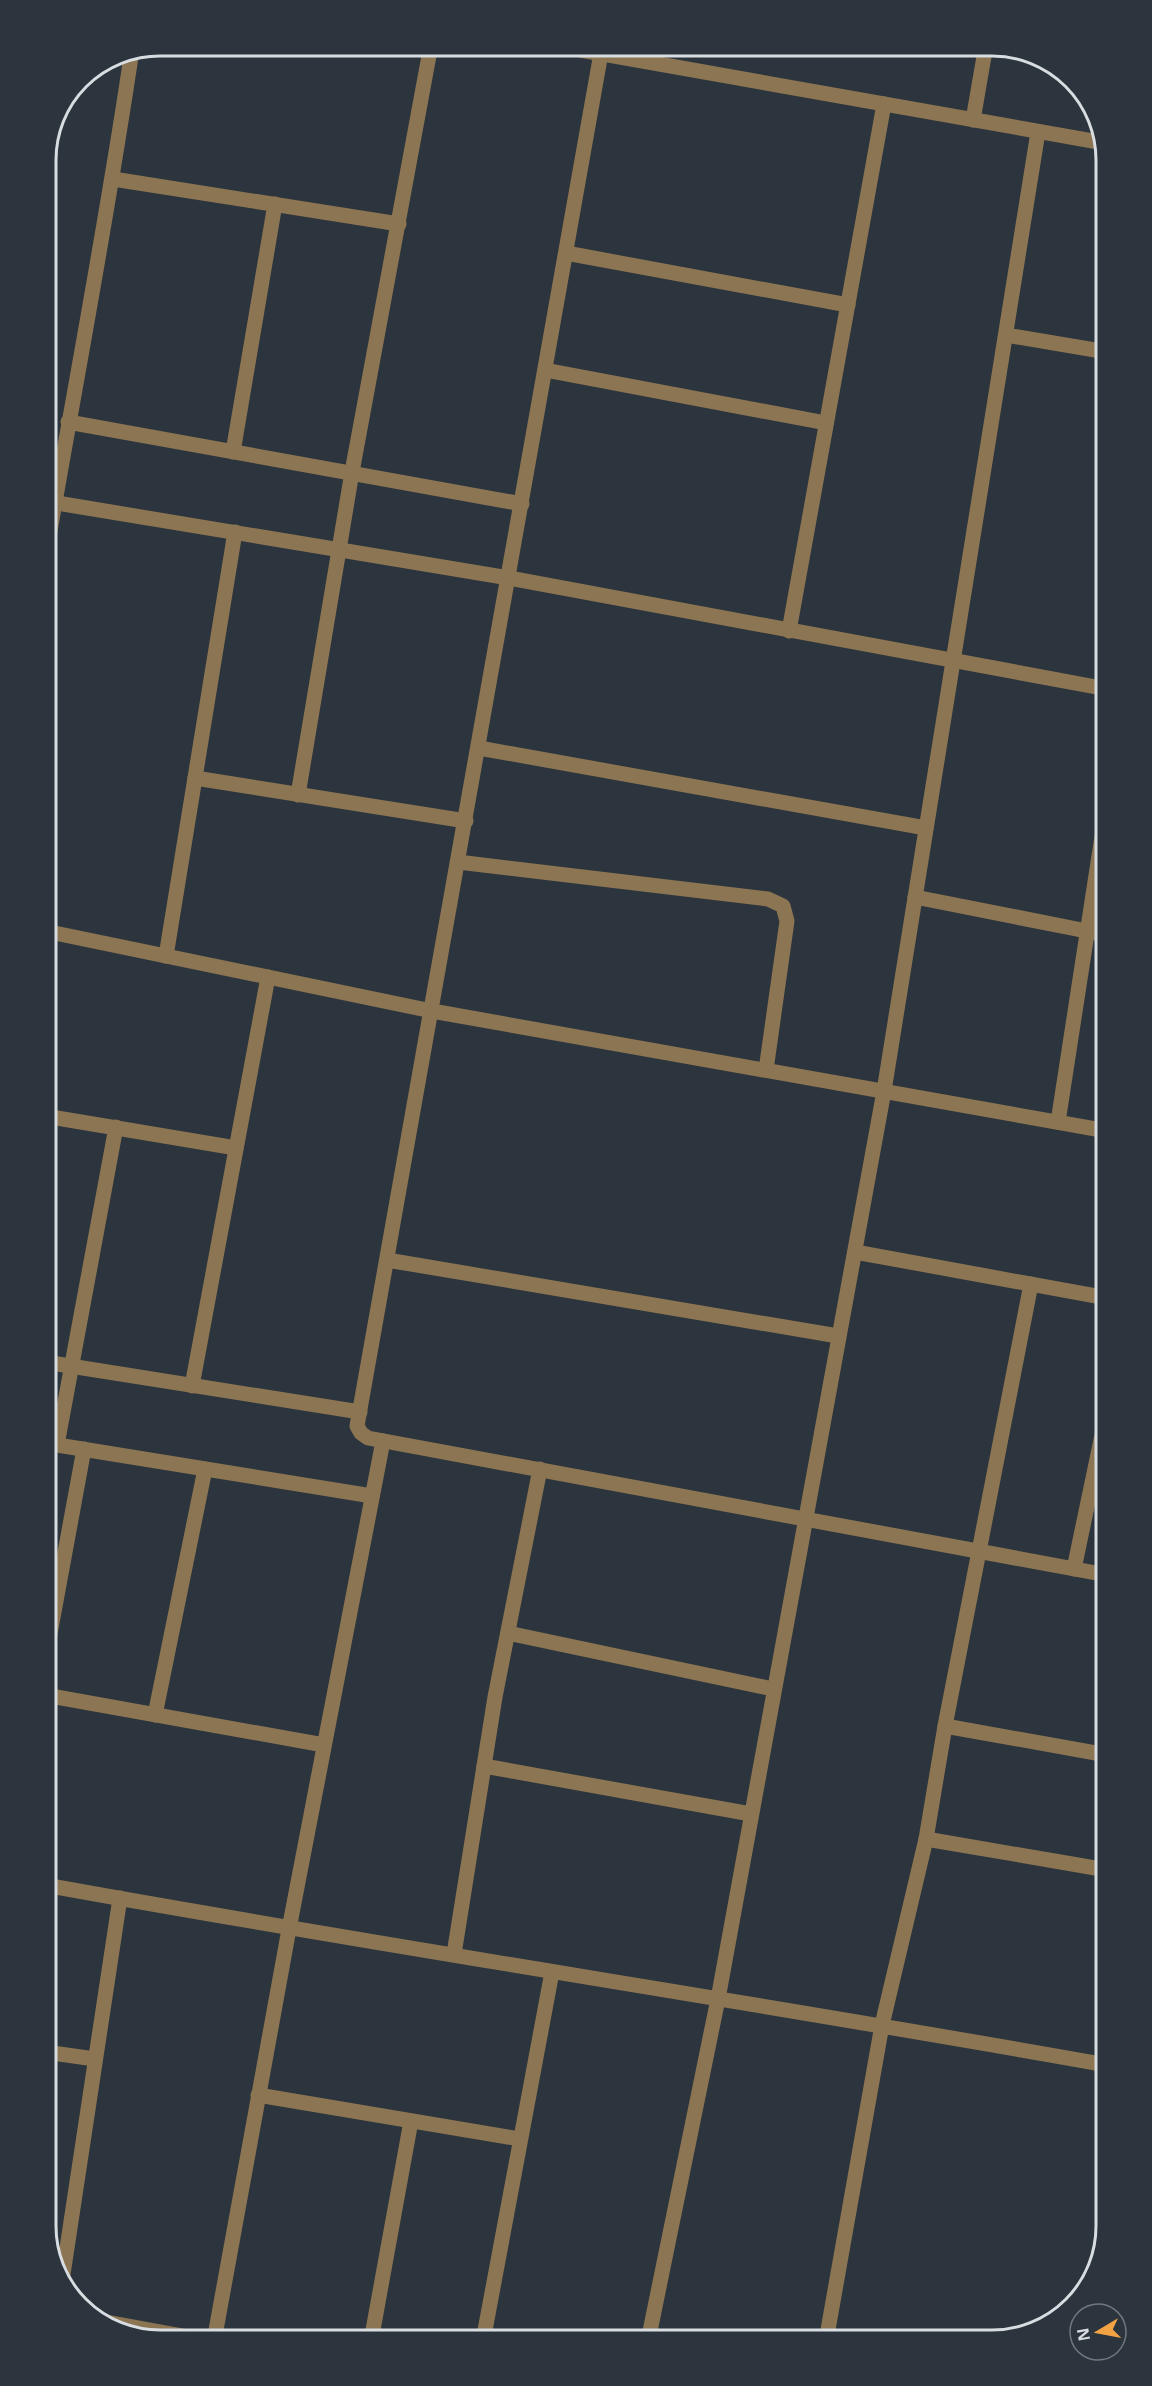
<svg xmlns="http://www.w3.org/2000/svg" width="1152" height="2386" font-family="'Open Sans',sans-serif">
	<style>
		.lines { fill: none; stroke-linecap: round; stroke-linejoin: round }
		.minor { stroke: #8c7552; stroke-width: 15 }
		.rim { fill: none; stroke: #d8dde2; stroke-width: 3 }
	</style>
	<rect width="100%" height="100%" fill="#2c353d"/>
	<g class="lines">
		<g class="minor">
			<polyline points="552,45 1104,143"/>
			<polyline points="601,53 357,1426 361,1433 368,1438 1107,1575"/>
			<polyline points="973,120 986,45"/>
			<polyline points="113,179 399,224"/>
			<polyline points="566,253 848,305"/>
			<polyline points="1006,335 1107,352"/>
			<polyline points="545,370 826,423"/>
			<polyline points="68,422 522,504"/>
			<polyline points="233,452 275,204"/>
			<polyline points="45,501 509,578 1107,689"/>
			<path d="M45 560C74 390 107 221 132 50"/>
			<polyline points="789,631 884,104"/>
			<polyline points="479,748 926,828"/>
			<polyline points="195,778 466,821"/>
			<polyline points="298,795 352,472 431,45"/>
			<polyline points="458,862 768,899 783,906 787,921 766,1070"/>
			<polyline points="915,897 1107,935"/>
			<polyline points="45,931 432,1011 1107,1131"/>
			<polyline points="166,956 235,532"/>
			<polyline points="45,1116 236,1148"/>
			<polyline points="1058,1122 1107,804"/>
			<polyline points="855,1252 1107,1298"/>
			<polyline points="387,1260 838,1336"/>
			<polyline points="45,1362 360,1412"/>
			<polyline points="192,1386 268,977"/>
			<polyline points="45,1443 372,1496"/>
			<polyline points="57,1445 116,1127"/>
			<polyline points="1074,1569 1107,1411"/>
			<polyline points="508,1633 773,1689"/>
			<polyline points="45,1661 84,1449"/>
			<polyline points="45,1695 324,1745"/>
			<polyline points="155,1715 205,1469"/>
			<polyline points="945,1726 1107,1755"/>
			<polyline points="484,1766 751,1814"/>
			<polyline points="926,1839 1107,1870"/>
			<path d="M45 1885C398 1949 754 2002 1107 2065"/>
			<polyline points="454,1954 495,1697 540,1469"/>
			<polyline points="45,2052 95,2059"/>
			<polyline points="258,2095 520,2139"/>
			<polyline points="62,2281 120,1898"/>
			<polyline points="94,2320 209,2341"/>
			<polyline points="214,2341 289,1929 383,1441"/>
			<polyline points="371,2341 411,2121"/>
			<polyline points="483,2341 552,1972"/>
			<polyline points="648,2341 718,1999 884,1091 1038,132"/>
			<polyline points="826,2341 882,2025 926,1839 945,1726 1031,1284"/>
		</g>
	</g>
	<path d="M0 0H1152V2386H0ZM160 56H992A104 104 0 0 1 1096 160V2226A104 104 0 0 1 992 2330H160A104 104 0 0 1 56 2226V160A104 104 0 0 1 160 56Z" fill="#2c353d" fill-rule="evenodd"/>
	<path class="rim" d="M160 56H992A104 104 0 0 1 1096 160V2226A104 104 0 0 1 992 2330H160A104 104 0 0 1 56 2226V160A104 104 0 0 1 160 56Z"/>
	<g transform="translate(1098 2332) rotate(260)"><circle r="28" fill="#2c353d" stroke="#71787f" stroke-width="1.5"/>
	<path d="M0-4.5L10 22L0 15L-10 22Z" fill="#f4a344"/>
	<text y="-9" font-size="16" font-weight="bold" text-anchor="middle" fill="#d8dde2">N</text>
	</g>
</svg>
